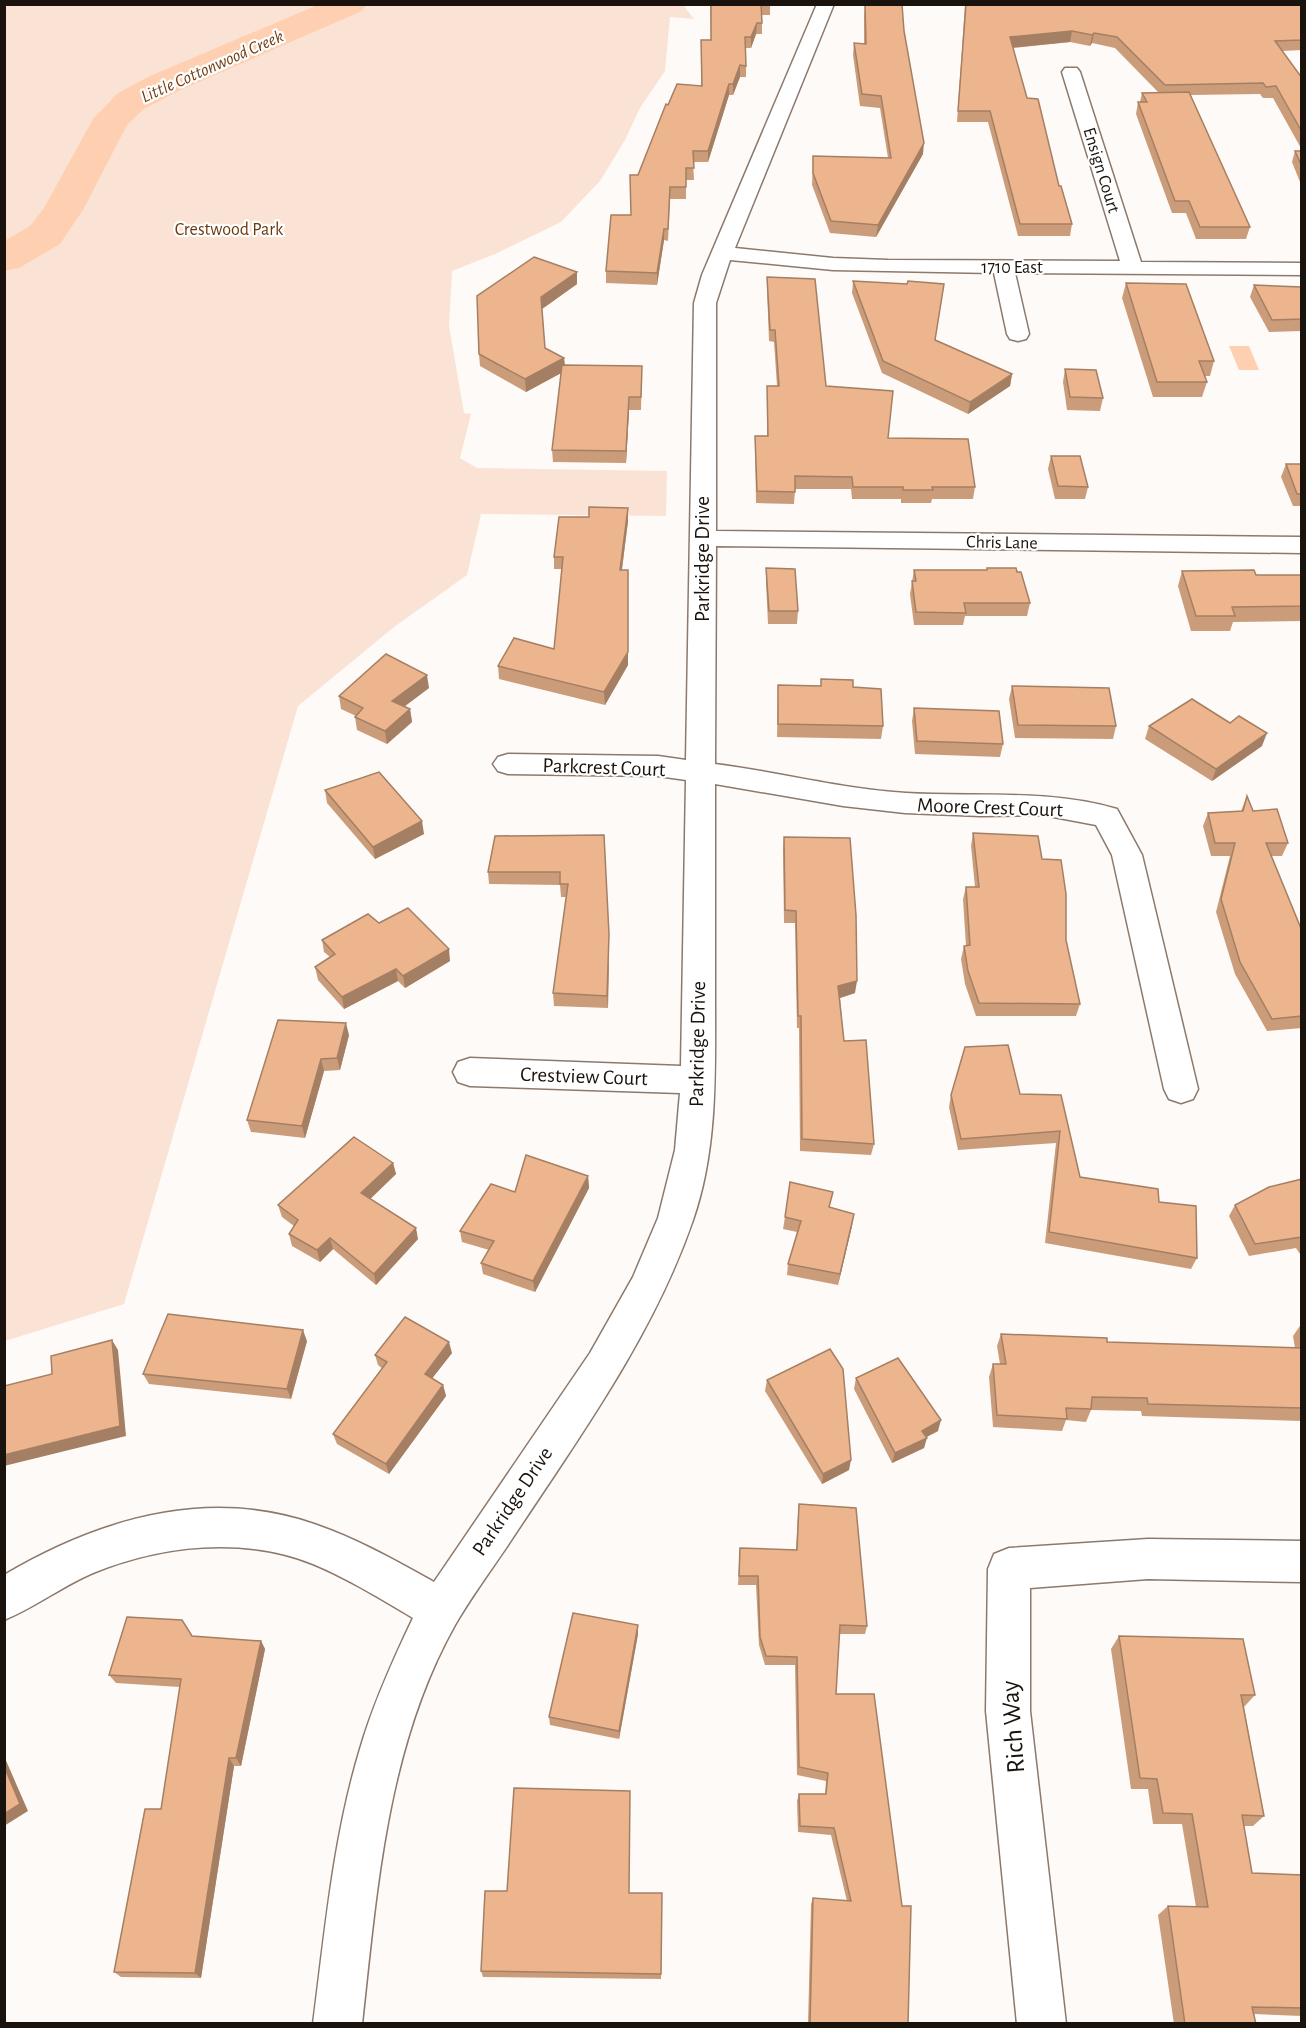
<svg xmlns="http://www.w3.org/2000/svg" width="1306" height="2028" font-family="'Alegreya Sans',sans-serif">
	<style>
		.green { fill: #fae3d4 }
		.water { fill: #fed0b1 }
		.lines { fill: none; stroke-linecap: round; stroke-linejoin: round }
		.river { fill: #fed0b1; fill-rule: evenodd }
		.minor-casing { stroke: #8d796b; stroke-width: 3 }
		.minor { fill: #fff; fill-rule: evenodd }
		.wall { fill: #cb9c7a }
		.shaded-wall { fill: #a57f63 }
		.building { fill: #ecb58e; stroke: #a57f63; stroke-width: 1.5 }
		.labels { text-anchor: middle; stroke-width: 4.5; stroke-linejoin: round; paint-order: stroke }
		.far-water-label { font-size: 18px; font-style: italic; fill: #723f14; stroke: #fff }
		.far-street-label { font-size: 18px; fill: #1a130d; stroke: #fff }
		.far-park-label { font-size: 18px; fill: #6c3a0d; stroke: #fff }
		.street-label { font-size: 21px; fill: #1a130d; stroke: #fff }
		.near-street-label { font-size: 26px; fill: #1a130d; stroke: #fff }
	</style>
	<rect width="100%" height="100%" fill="#fefaf7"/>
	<polygon class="green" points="5,5 683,5 694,19 670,17 665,71 640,108 625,140 600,181 561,222 495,254 452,271 449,326 464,413 471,414 460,458 477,468 667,471 666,516 481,514 467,575 394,627 298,706 124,1304 5,1341"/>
	<polygon class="water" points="1229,346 1249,346 1259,370 1239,370"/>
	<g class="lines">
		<polygon class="river" points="320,4 367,4 362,11 176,92 144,109 127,125 83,210 60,244 19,268 4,271 4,241 30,226 44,208 93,119 118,93 150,76"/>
		<g class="minor-casing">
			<g id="minor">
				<path d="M817 4H834L735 248 833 258 888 260 1120 261 1062 72 1065 68H1077L1080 72 1141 262 1302 263V275L1015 273 1029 334 1026 339 1018 341 1010 339 1007 334 994 273 833 270 730 260 716 303V531L1302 537V553L716 546 715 764C779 772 842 789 906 793 977 797 1048 789 1117 809L1142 855 1198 1089 1193 1099 1181 1103 1169 1099 1164 1089 1112 855 1096 825 1043 815 981 816 905 813 843 806 715 784C715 854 715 925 715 996 715 1071 718 1148 693 1220 652 1339 575 1443 506 1548 489 1573 470 1599 455 1625 387 1746 377 1889 362 2024H313C325 1932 333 1838 360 1749 373 1704 393 1660 413 1618 381 1599 347 1578 313 1564 243 1536 161 1545 93 1573 62 1586 36 1607 4 1620V1575C99 1519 207 1487 314 1524 356 1538 396 1561 434 1582L590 1353 633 1277 658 1218 675 1150 680 1093 470 1086 458 1082 453 1072 458 1062 470 1058 681 1066 686 780 658 776 508 774 498 771 493 764 498 757 508 754 658 756 686 760 694 303 702 275Z"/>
				<polygon points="1148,1539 1302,1541 1302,1582 1148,1579 1030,1588 1030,1711 1066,2024 1017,2024 986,1711 988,1569 994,1554 1009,1548"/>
			</g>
		</g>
		<use href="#minor" class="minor"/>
	</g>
	<g class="wall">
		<polygon points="710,4 770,4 770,15 762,15 762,34 756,34 751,48 746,48 746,77 740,77 733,95 729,95 708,162 693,162 694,180 686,180 686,199 670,199 668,241 664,240 657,285 606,283 606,271 631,215 638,175 668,105 701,86 701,40 711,40"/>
		<polygon points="965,4 1302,4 1302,50 1282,51 1302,78 1302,150 1273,98 1263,98 1260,94 1190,95 1250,227 1246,239 1196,239 1186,213 1172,213 1136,114 1138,102 1140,102 1142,93 1159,93 1115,48 1092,43 1090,46 1070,42 1013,48 1027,98 1072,224 1070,236 1018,236 988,122 957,122"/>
		<polygon points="865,5 904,31 923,154 876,237 830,233 812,185 813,156 888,158 880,108 860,106 853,55 854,43 864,44 864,16"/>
		<polygon points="1295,151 1302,151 1302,187 1292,162"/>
		<polygon points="577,272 577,284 542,309 545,348 564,358 565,365 642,366 641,410 629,410 626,463 553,462 552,450 561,373 526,392 480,366 479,354"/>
		<polygon points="767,277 826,386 888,438 975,487 973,499 932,499 931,503 901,503 901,499 852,499 851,489 795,489 794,504 756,503 755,436 767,436 767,386 777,386 774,342 769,341 767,289"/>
		<polygon points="853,281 936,340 1012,374 1010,386 968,414 882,373 852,293"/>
		<polygon points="1126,283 1214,361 1210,376 1205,376 1207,382 1202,397 1153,397 1122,298"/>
		<polygon points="1254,285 1302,288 1302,331 1269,332 1250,297"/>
		<polygon points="1065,369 1103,398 1100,411 1067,410 1063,382"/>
		<polygon points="1051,456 1088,487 1085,499 1055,499 1048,469"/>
		<polygon points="1286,464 1302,464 1302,506 1293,506 1281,477"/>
		<polygon points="628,508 628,521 622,570 628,665 605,705 499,679 498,666 554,649 562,569 554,569 554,557 589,517"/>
		<polygon points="766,568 798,611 797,624 768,624 766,581"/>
		<polygon points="987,568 1017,572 1030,603 1027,616 965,616 963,625 914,625 910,594 914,570 986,570"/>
		<polygon points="1182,571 1256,575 1302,575 1302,621 1233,622 1230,631 1191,631 1178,586"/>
		<polygon points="821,679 853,687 883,726 881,739 777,737 778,685 821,686"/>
		<polygon points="1012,686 1116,726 1113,739 1015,738 1009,699"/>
		<polygon points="429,688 404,707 410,709 412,722 387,744 357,730 355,717 356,716 341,709 339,696"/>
		<polygon points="914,708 1003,744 1000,757 915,754 912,721"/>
		<polygon points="1149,726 1262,746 1212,781 1145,739"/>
		<polygon points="325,790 424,834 375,859 327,803"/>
		<polygon points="1247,796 1253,811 1288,843 1282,856 1271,856 1302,931 1302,1028 1267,1031 1235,974 1216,912 1230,856 1211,856 1203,826 1208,813 1241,811"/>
		<polygon points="973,833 1042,859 1066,940 1080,1004 1076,1016 976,1016 965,984 961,959 964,946 966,946 963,899 966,887 975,887 971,846"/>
		<polygon points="604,835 609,947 608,1008 554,1006 553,993 566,897 561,897 560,885 489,884 488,872"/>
		<polygon points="784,837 855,993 840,998 844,1041 874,1144 871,1155 800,1151 799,1028 797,1028 795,923 784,923 783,849"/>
		<polygon points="379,923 450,961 405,988 398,981 344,1009 318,980 315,967 330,957 324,952 322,940"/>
		<polygon points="349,1035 340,1070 324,1071 305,1138 251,1132 247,1120"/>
		<polygon points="1020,1094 1061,1095 1080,1177 1159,1202 1197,1258 1191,1269 1045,1243 1056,1143 958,1150 949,1107 951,1095"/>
		<polygon points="393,1163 396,1174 370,1199 418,1239 376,1285 333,1249 320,1262 292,1246 289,1234 294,1226 282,1217 278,1205"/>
		<polygon points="588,1176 589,1188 535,1292 483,1274 481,1263 489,1250 462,1242 460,1231 515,1192"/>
		<polygon points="1302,1179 1302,1257 1296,1248 1249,1256 1229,1216 1235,1205"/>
		<polygon points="830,1207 852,1226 838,1285 787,1275 788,1264 797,1232 783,1229 785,1217"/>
		<polygon points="1302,1323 1302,1421 1142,1416 1141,1411 1091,1410 1086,1422 1066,1420 1062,1431 993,1427 989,1377 993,1364 1000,1364 997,1346 1001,1334 1107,1342 1295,1348 1293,1336"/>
		<polygon points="307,1341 291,1399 149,1384 143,1374"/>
		<polygon points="452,1353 432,1378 443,1385 446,1396 389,1474 337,1444 333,1434 383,1369 378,1365 375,1355"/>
		<polygon points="856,1378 938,1431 926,1437 924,1448 892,1463 854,1389"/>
		<polygon points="767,1380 849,1470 822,1484 765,1391"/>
		<polygon points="799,1504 867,1626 865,1634 839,1634 836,1694 908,2024 808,2024 811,1904 813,1898 847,1901 831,1835 798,1832 797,1801 799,1794 825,1794 826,1781 797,1775 795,1665 765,1665 759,1645 756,1585 738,1585 740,1548 796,1550 798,1514"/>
		<polygon points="638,1634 619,1739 550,1725 549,1717"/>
		<polygon points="192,1636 261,1641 265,1649 241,1766 234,1766 201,1978 121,1977 114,1972 161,1809 180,1687 116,1683 109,1675"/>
		<polygon points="1119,1636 1255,1695 1244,1707 1264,1816 1253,1826 1243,1826 1252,1873 1302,1875 1302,2016 1254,2014 1256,2024 1174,2024 1158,1915 1168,1906 1196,1907 1182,1824 1153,1824 1148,1789 1131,1789 1111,1649"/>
		<polygon points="629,1893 662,1893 661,1979 483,1977 481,1971"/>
	</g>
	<g class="shaded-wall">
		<polygon points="757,23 756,34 751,48 751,37"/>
		<polygon points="1072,31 1070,42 1008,48 1010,37"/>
		<polygon points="1094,33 1092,43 1090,46 1092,35"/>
		<polygon points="740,65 740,77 733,95 733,84"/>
		<polygon points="729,84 729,95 708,162 708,151"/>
		<polygon points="924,143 923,154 876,237 878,225"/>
		<polygon points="664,229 664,240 657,285 657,273"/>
		<polygon points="577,272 577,284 542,309 541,297"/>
		<polygon points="564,358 565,371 526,392 525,379"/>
		<polygon points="1012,374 1010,386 968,414 970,402"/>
		<polygon points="629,397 629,410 626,463 626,451"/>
		<polygon points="628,508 628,521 620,583 620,570"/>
		<polygon points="628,570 628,665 605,705 604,692"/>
		<polygon points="427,675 429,688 394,714 392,701"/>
		<polygon points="410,709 412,722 387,744 385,731"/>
		<polygon points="1267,733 1262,746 1212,781 1216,769"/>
		<polygon points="422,821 424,834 375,859 373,847"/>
		<polygon points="609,934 609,947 608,1008 607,996"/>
		<polygon points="449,949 450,961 405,988 403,976"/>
		<polygon points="396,969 398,981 344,1009 342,997"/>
		<polygon points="857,981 855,993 837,999 838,986"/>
		<polygon points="346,1023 349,1035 340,1070 337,1058"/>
		<polygon points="321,1059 324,1071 305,1138 302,1126"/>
		<polygon points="393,1163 396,1174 364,1205 361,1193"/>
		<polygon points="588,1176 589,1188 535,1292 533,1281"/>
		<polygon points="854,1214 852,1226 838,1285 840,1274"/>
		<polygon points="416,1228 418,1239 376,1285 374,1274"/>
		<polygon points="330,1238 333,1249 320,1262 317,1250"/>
		<polygon points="303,1330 307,1341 291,1399 287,1389"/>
		<polygon points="112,1340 118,1350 126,1436 4,1466 4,1455"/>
		<polygon points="449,1342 452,1353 427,1385 425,1374"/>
		<polygon points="443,1385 446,1396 389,1474 386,1464"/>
		<polygon points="941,1420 938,1431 919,1441 922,1431"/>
		<polygon points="927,1438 924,1448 892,1463 895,1453"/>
		<polygon points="851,1460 849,1470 822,1484 823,1474"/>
		<polygon points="638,1625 638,1634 619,1739 619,1731"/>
		<polygon points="261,1641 265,1649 241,1766 236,1758"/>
		<polygon points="4,1756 28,1811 4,1826"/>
		<polygon points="229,1758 234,1766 201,1978 195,1973"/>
	</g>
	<g class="building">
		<polygon points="711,4 761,4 762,23 757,23 751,37 745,37 746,66 740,65 733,84 729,84 708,151 693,151 694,168 686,168 686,187 670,187 668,229 664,229 657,273 606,271 611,215 631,215 630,175 638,175 666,104 668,105 677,84 702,86 701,40 711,40"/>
		<polygon points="865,4 902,4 904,31 924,143 878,225 831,221 813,173 813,156 891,158 881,96 862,94 854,43 866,44"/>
		<polygon points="966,4 1302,4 1302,40 1275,41 1302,78 1302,132 1276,86 1266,87 1263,83 1165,85 1117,37 1094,33 1092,35 1072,31 1010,37 1027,98 1038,99 1059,186 1061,186 1072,224 1020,224 990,111 958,111"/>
		<polygon points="1189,92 1250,227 1200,227 1189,201 1175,201 1138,102 1147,102 1142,93"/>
		<polygon points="1295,151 1302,151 1302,167"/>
		<polygon points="534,257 577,272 541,297 545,348 564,358 525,379 479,354 477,296"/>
		<polygon points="767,277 815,279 826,386 893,391 888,438 968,439 975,487 932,487 933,490 903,490 903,487 853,487 852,477 795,476 795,492 757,491 755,436 768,436 767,386 779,386 775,330 770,330"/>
		<polygon points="853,281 907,284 908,281 944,284 935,340 1012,374 970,402 883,361"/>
		<polygon points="1126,283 1186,284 1214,361 1199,361 1207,382 1157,382"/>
		<polygon points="1254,285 1301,287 1302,319 1272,320"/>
		<polygon points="562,365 642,366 641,397 629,397 626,451 552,450"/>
		<polygon points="1065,369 1096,370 1103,398 1070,397"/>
		<polygon points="1051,456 1080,456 1088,487 1058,486"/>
		<polygon points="1286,464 1302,464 1302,494 1297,494"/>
		<polygon points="589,507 628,508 620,570 628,570 628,652 604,692 498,666 514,638 554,649 563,557 554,557 559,517 589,517"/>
		<polygon points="766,568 795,569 798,611 769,611"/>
		<polygon points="987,568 1016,568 1017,572 1021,572 1030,603 964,603 966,613 916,612 912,581 916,581 914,570 987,570"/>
		<polygon points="1254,570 1256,575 1302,575 1302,606 1232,607 1235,616 1196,616 1182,571"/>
		<polygon points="386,654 427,675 392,701 410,709 385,731 355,717 363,708 339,696"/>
		<polygon points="821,679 853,680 853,687 881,689 883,726 778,724 778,685 821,686"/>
		<polygon points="1012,686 1109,688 1116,726 1018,725"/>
		<polygon points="1192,699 1230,723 1239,716 1267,733 1216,769 1149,726"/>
		<polygon points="914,708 999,711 1003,744 917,741"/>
		<polygon points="379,772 422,821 373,847 325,790"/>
		<polygon points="1247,796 1253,811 1277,809 1288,843 1266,843 1302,931 1302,1016 1272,1019 1240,962 1221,899 1235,843 1215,843 1208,813 1243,811"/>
		<polygon points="973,833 1038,836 1042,859 1061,860 1066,894 1066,940 1080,1004 979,1003 968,971 964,946 970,945 966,887 979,887"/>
		<polygon points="604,835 609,934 607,996 553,993 568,884 560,884 560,872 488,872 495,836"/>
		<polygon points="784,837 850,838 856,915 857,981 838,986 844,1041 866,1040 874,1144 802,1139 801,1016 798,1016 796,911 785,910"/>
		<polygon points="408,908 449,949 403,976 396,969 342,997 315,967 335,954 322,940 368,914 379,923"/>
		<polygon points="278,1020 346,1023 337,1058 321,1059 302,1126 247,1120"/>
		<polygon points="1008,1045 1020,1094 1061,1095 1080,1177 1158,1189 1159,1202 1196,1206 1197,1258 1049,1232 1060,1131 961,1139 951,1095 965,1047"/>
		<polygon points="354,1137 393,1163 361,1193 416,1228 374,1274 330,1238 317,1250 289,1234 298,1220 278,1205"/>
		<polygon points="526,1155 588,1176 533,1281 481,1263 494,1241 460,1231 491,1184 515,1192"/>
		<polygon points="1302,1179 1302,1237 1255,1244 1235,1205 1269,1187"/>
		<polygon points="790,1182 833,1192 829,1207 854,1214 840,1274 788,1264 801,1221 785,1217"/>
		<polygon points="168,1314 303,1330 287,1389 143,1374"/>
		<polygon points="405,1317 449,1342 425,1374 443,1385 386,1464 333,1434 387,1362 375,1355"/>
		<polygon points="1001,1334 1107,1338 1107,1342 1302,1348 1302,1408 1148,1404 1147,1398 1092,1397 1091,1409 1066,1408 1067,1419 997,1415 993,1364 1006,1364"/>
		<polygon points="112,1340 120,1426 4,1455 4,1386 52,1374 51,1356"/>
		<polygon points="830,1349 843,1369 851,1460 823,1474 767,1380"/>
		<polygon points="898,1358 941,1420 922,1431 927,1438 895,1453 856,1378"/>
		<polygon points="799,1504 856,1508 867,1626 840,1625 836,1694 874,1694 902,1906 911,1906 908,2024 810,2024 813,1898 851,1901 834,1828 800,1826 799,1794 826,1794 828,1773 799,1767 797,1657 766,1656 760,1637 758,1576 739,1576 740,1548 797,1550"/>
		<polygon points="573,1613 638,1625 619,1731 549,1717"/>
		<polygon points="127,1617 182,1620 192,1636 261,1641 236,1758 229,1758 195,1973 114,1972 145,1809 161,1809 181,1679 109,1675"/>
		<polygon points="1119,1636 1243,1639 1255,1695 1241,1695 1264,1816 1242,1815 1252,1873 1302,1875 1302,2008 1252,2007 1256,2024 1185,2024 1168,1906 1208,1907 1192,1814 1163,1813 1157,1779 1140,1778"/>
		<polygon points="4,1766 20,1804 4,1814"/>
		<polygon points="514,1788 630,1791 629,1893 662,1893 661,1974 481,1971 485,1891 507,1891"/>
	</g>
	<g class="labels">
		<g class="far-water-label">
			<text transform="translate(212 66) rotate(-24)" y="6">Little Cottonwood Creek</text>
		</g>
		<g class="far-street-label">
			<text transform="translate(1102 170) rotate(73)" y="6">Ensign Court</text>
			<text x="1012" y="273">1710 East</text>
			<text transform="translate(1002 542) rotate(1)" y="6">Chris Lane</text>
		</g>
		<g class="far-park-label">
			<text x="229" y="235">Crestwood Park</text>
		</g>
		<g class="street-label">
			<text transform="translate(702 559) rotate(-90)" y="7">Parkridge Drive</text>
			<text transform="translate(604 767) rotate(2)" y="7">Parkcrest Court</text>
			<text transform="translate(990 807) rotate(2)" y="7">Moore Crest Court</text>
			<text transform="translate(697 1044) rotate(-89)" y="7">Parkridge Drive</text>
			<text transform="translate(584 1076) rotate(2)" y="7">Crestview Court</text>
			<text transform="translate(512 1501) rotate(-56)" y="7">Parkridge Drive</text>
		</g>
		<g class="near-street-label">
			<text transform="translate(1012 1727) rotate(-94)" y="9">Rich Way</text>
		</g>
	</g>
	<rect width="1306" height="2028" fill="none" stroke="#1a130d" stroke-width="12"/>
</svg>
